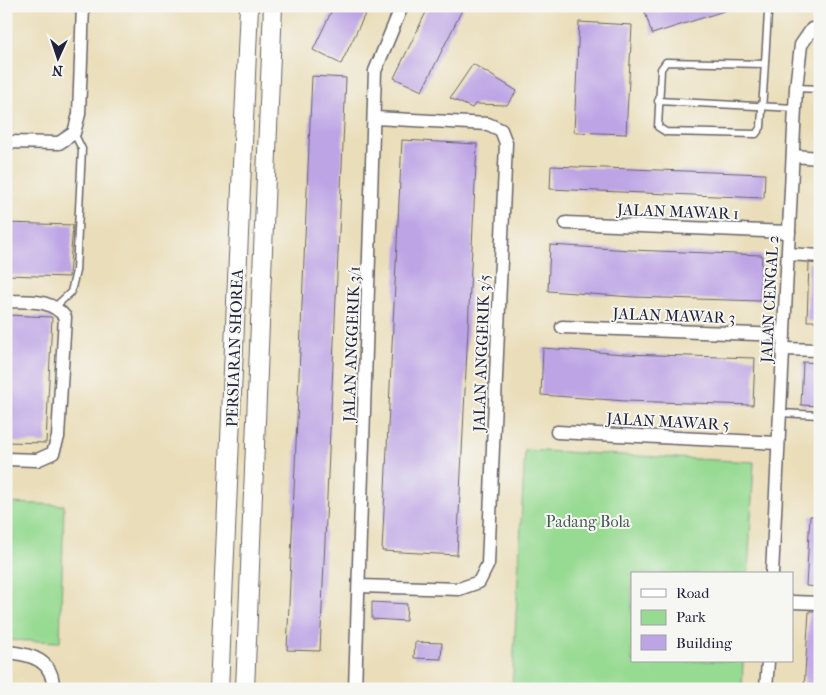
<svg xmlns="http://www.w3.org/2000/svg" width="826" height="695" font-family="'IM FELL French Canon',serif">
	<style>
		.green { fill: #97da92; stroke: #5c7e66 }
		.building { fill: #bda4e5 }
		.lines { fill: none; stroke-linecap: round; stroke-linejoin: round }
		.service-casing { stroke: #686467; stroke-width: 9 }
		.minor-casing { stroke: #686467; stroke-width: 15 }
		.secondary-casing { stroke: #686467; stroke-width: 20 }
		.service { stroke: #fff; stroke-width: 6 }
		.minor { stroke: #fff; stroke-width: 12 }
		.secondary { stroke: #fff; stroke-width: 18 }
		.labels { text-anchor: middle; stroke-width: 4; stroke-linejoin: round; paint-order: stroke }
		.street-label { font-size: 16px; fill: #22223b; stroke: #f6f6f2 }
		.park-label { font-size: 16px; fill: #455955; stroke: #f6f6f2 }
	</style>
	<rect width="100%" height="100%" fill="#f6f6f2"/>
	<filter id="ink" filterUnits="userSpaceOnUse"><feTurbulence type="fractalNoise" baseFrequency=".02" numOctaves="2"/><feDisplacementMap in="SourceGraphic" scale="10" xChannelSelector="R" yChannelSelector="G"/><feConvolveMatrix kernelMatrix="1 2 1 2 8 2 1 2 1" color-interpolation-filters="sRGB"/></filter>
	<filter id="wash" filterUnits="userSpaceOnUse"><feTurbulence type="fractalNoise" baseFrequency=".0096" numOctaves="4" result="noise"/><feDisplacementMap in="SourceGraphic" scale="20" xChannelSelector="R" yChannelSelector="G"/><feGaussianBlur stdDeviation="1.12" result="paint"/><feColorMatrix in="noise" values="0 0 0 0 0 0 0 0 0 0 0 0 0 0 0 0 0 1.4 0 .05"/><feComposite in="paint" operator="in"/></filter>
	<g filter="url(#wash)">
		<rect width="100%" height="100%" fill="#eadeba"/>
		<g class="green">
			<polygon points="525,450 754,462 748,574 632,574 632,661 743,661 742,689 512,689"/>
			<polygon points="6,503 64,505 60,642 6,640"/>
		</g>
		<g id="blocks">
			<g class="building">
				<polygon points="334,6 369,6 341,64 313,50"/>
				<polygon points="429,6 464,6 422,91 394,78"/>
				<polygon points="643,6 730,6 730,9 652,34"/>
				<polygon points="579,22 632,25 626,134 574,132"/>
				<polygon points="473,64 517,91 507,105 475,104 472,108 450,98"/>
				<polygon points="312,76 346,78 320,651 287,650"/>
				<polygon points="402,140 477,144 457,555 382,551"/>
				<polygon points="551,166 765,174 764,198 550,189"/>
				<polygon points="6,223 73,225 69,277 6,275"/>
				<polygon points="550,245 631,250 762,255 760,301 633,297 548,291"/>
				<polygon points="809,263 820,264 820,321 807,321"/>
				<polygon points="6,315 52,317 46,443 6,442"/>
				<polygon points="543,348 624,354 755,358 753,405 626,401 541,395"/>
				<polygon points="803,362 820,363 820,406 801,405"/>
				<polygon points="810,516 820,516 820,587 806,586"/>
				<polygon points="372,602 407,604 406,621 372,619"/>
				<polygon points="809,611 820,611 820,689 804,689"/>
				<polygon points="415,642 442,643 441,659 414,658"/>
			</g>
		</g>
	</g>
	<g filter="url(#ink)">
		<use href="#blocks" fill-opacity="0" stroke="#686467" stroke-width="1"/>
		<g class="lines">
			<g class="service-casing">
				<g id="service">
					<polyline points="765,64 666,62 661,69 658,127 666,132 756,134 761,127 768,13"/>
					<polyline points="796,88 820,89"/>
					<polyline points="658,101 795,108"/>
					<polyline points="56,306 71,292 76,271 82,149 74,133"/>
					<polyline points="780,413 820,415"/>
				</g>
			</g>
			<g class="minor-casing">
				<g id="minor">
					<polyline points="6,142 59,143 74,133 79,114 83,6"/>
					<polyline points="793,156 820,158"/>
					<polyline points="566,223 789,232"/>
					<polyline points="788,254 820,256"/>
					<path d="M6 301C29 302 50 298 65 317L58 437 53 453 37 460 6 459"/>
					<polyline points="562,327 784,335"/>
					<polyline points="783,349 820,350"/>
					<polyline points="557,432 778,443"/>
					<polyline points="772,574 796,88 801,45 812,29 820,30"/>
					<polyline points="359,586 459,589 479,582 488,564 506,143 501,130 488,124 375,118"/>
					<polyline points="792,602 820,603"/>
					<path d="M6 652C31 654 54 660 53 689"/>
					<polyline points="355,689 375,71 402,6"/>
					<polyline points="766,689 768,661"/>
				</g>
			</g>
			<g class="secondary-casing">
				<g id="secondary">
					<polyline points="219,689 249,6"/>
					<polyline points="245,689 273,6"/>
				</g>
			</g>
			<use href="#service" class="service"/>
			<use href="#minor" class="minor"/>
			<use href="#secondary" class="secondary"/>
		</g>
	</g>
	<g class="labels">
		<g class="street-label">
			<text transform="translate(678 211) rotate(2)" y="6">JALAN MAWAR 1</text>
			<text transform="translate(769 299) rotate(-87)" y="6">JALAN CENGAL 2</text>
			<text transform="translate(674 315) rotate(2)" y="6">JALAN MAWAR 3</text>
			<text transform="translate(351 344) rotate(-88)" y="6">JALAN ANGGERIK 3/1</text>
			<text transform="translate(234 348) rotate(-88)" y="6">PERSIARAN SHOREA</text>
			<text transform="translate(481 353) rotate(-88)" y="6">JALAN ANGGERIK 3/5</text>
			<text transform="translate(668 421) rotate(3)" y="6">JALAN MAWAR 5</text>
		</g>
		<g class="park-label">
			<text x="588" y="527">Padang Bola</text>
		</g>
	</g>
	<rect width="826" height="695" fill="none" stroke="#f6f6f2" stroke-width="25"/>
	<rect x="631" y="572" width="162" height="90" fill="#f6f6f2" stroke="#a1a1a9"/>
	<rect x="641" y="589" width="25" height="8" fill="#ffffff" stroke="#a1a1a9"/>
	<text x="676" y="598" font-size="15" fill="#22223b">Road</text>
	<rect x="641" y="610" width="25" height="15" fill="#97da92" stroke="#a1a1a9"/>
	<text x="676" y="622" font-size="15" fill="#22223b">Park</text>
	<rect x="641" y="635" width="25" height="15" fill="#bda4e5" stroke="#a1a1a9"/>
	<text x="676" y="648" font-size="15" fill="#22223b">Building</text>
	<g transform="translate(58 58) rotate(183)" stroke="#f6f6f2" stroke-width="4" paint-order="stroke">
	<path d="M0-4L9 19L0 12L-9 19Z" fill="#22223b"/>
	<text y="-8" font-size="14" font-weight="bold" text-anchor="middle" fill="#22223b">N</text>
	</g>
</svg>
